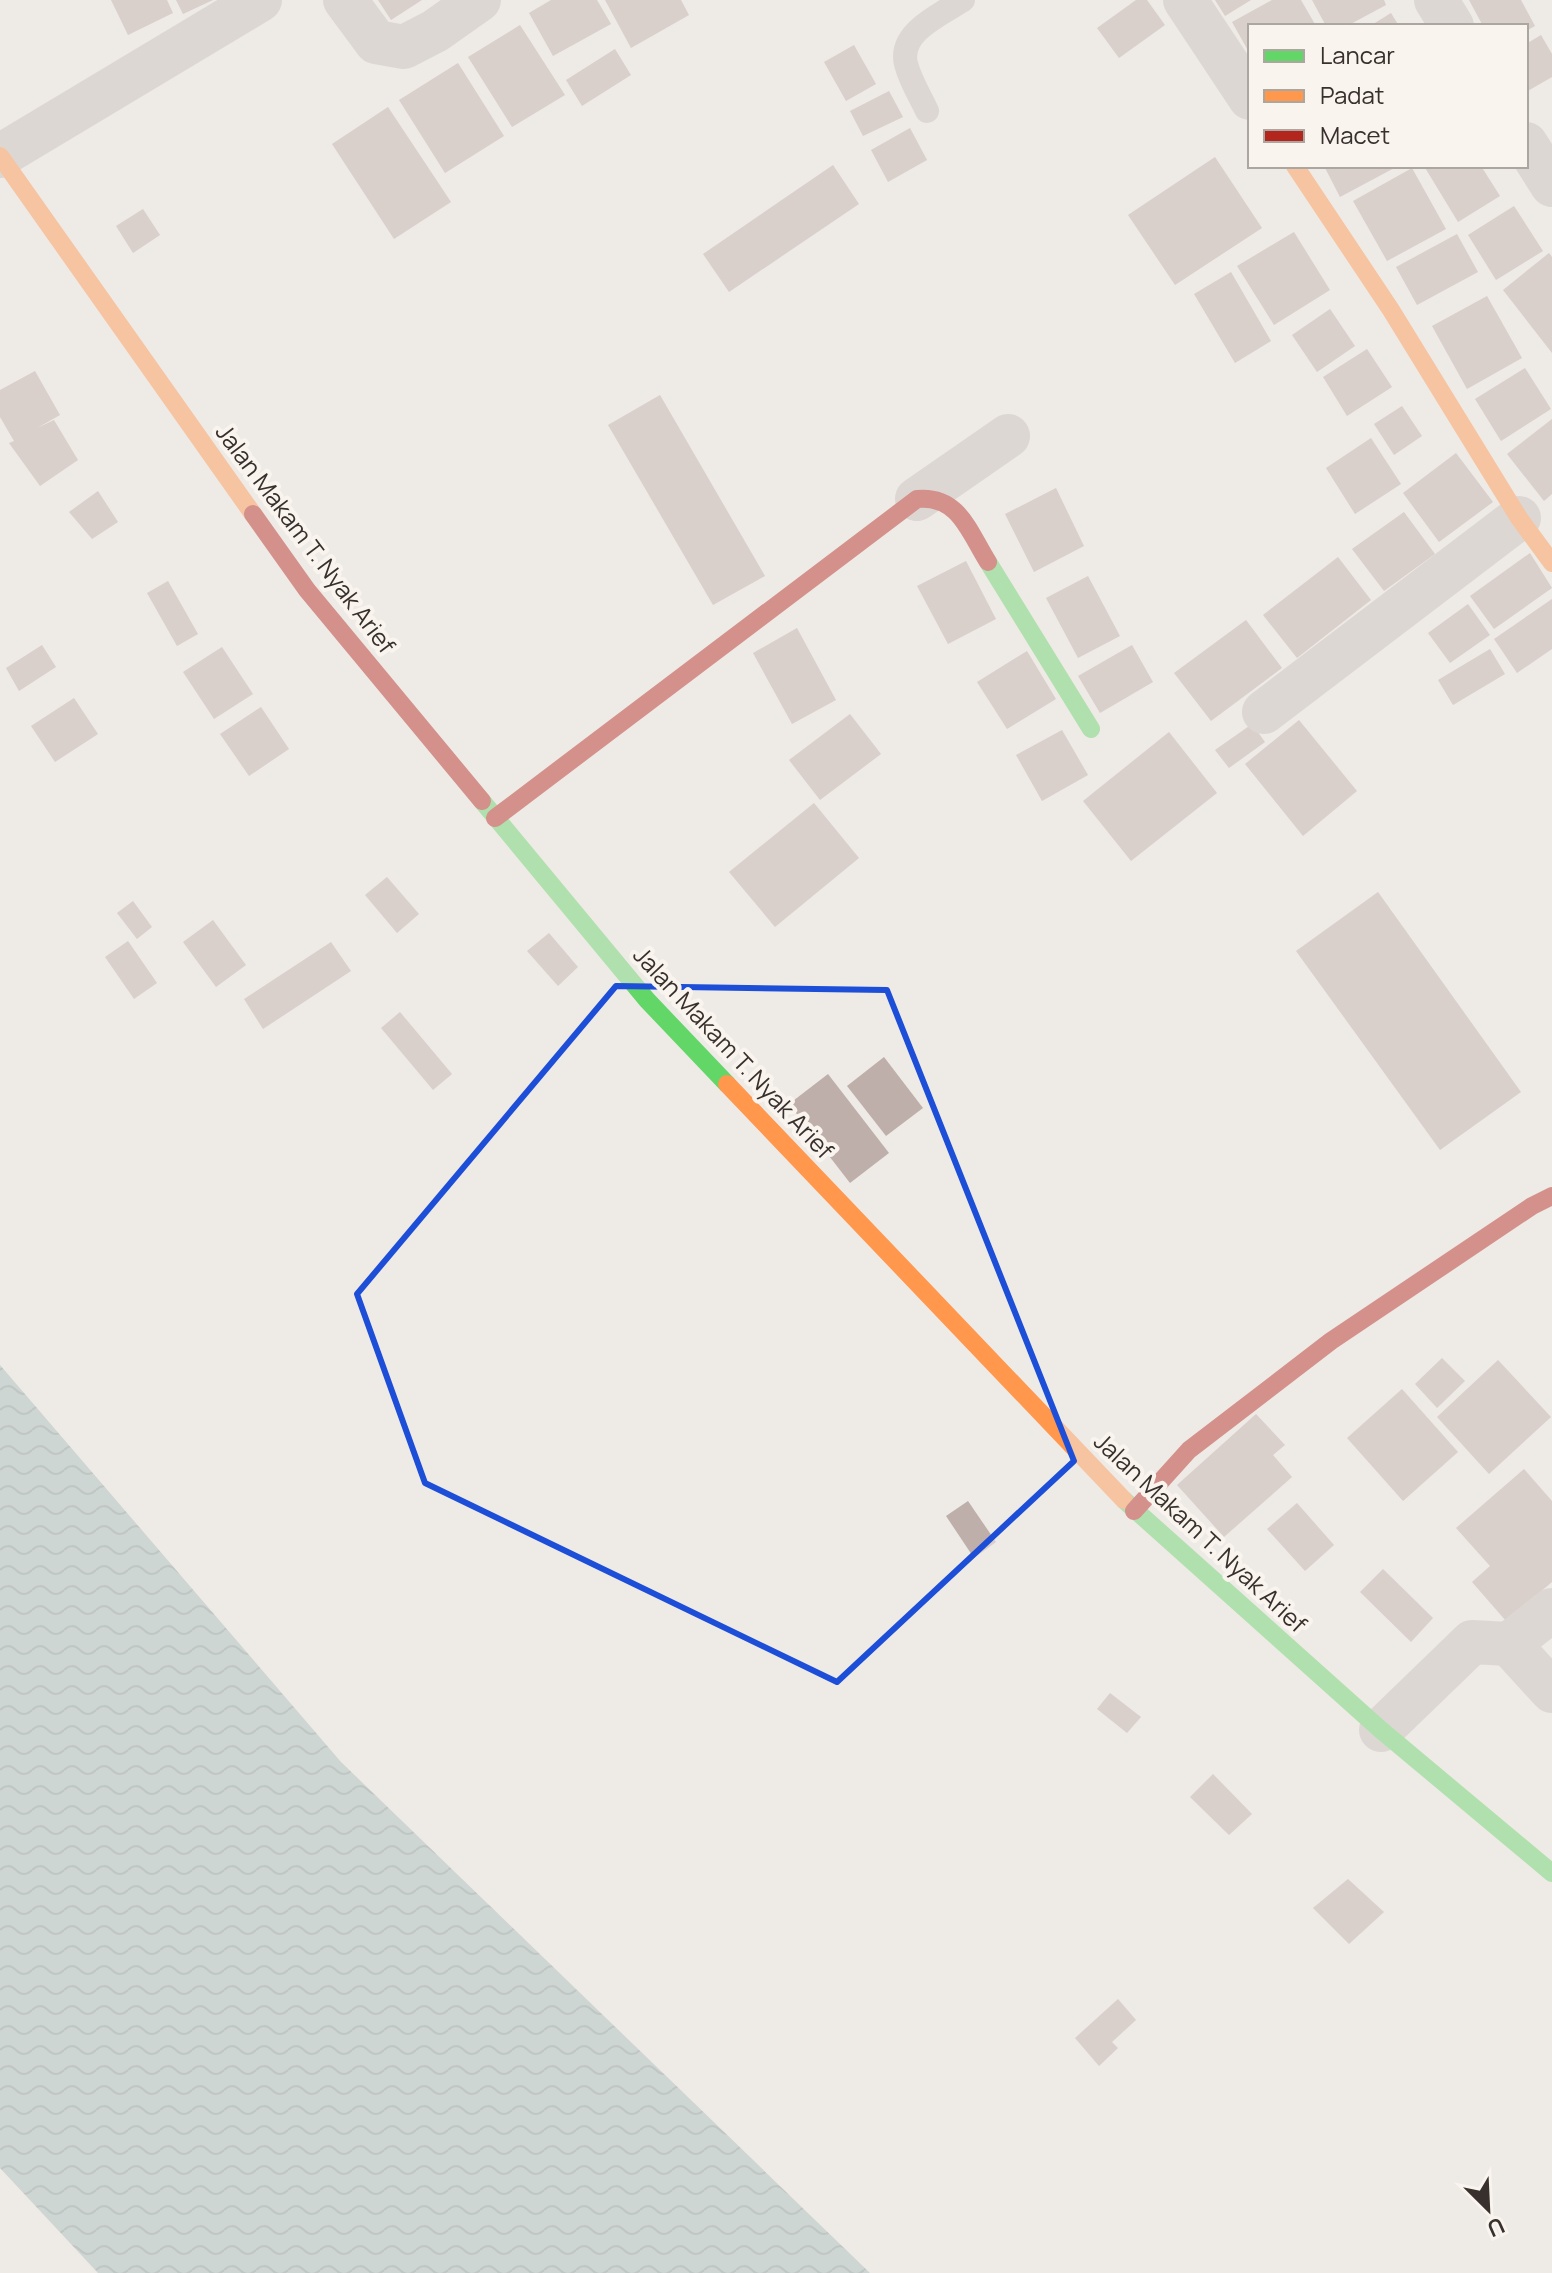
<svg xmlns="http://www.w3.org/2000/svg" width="1552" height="2273" font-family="Manrope,sans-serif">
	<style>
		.water { fill: url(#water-waves) }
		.building { fill: #bfafaa }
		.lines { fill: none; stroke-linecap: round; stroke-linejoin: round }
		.lane { stroke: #c7c2be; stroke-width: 24 }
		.street { stroke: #c7c2be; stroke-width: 44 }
		.fast { stroke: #63d668; stroke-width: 18 }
		.slow { stroke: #ff974d; stroke-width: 18 }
		.jam { stroke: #b3261e; stroke-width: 18 }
		.marked { fill: none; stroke: #1d4ed8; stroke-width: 6; stroke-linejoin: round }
		.labels { text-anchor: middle; stroke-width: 8; stroke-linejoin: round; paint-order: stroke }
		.street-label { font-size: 24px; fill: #38302c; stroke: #f9f4ee }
	</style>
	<defs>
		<pattern id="water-waves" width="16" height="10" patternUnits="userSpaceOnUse" patternTransform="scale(2)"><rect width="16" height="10" fill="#a4bebd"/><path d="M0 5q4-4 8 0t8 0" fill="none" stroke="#879b9a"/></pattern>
	</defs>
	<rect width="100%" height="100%" fill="#eeeae6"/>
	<polygon class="water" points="0,1365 341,1762 870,2273 98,2273 0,2168"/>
	<g class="building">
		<polygon points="111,0 167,0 173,13 128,35"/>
		<polygon points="176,0 213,0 183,14"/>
		<polygon points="378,0 422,0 391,20"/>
		<polygon points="551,0 597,0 611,24 553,56 529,13"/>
		<polygon points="605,0 681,0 689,15 631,48"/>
		<polygon points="1136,0 1147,0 1165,25 1119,58 1097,28"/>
		<polygon points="1215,0 1251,0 1225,16"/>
		<polygon points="1272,0 1301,0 1316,26 1250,26 1250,54 1232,22"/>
		<polygon points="1312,0 1384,0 1386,5 1347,26 1326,26"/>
		<polygon points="1469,0 1521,0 1535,26 1526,31 1526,26 1483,26"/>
		<polygon points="1391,13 1399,26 1370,26"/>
		<polygon points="520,25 565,95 512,127 468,57"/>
		<polygon points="1541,35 1552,54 1552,77 1526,92 1526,44"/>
		<polygon points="854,45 876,84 846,101 824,62"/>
		<polygon points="615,49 631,75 582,106 566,80"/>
		<polygon points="458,63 504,136 445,173 399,100"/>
		<polygon points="889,91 903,117 863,136 850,111"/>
		<polygon points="388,107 451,202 394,239 332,144"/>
		<polygon points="910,128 927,160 888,182 871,150"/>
		<polygon points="1215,157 1262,228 1175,285 1128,215"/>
		<polygon points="833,165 859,204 729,292 703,254"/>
		<polygon points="1324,166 1398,166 1340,197"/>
		<polygon points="1424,166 1481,166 1500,196 1458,222"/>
		<polygon points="1412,168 1446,229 1387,261 1353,201"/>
		<polygon points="1514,206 1543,251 1496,280 1468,235"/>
		<polygon points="143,209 160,235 133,253 116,226"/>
		<polygon points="1294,232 1330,290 1274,325 1237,266"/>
		<polygon points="1457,234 1478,272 1417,305 1396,267"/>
		<polygon points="1549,253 1552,257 1552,353 1503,290"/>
		<polygon points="1231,272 1271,341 1235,363 1194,294"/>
		<polygon points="1487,296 1522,358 1467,389 1432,326"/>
		<polygon points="1330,309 1355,346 1317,372 1292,335"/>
		<polygon points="1367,349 1392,387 1347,416 1323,377"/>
		<polygon points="1525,368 1551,409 1501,441 1475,399"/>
		<polygon points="35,371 60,415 37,428 54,420 78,460 40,486 9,443 14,441 0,417 0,390"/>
		<polygon points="660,395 765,576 713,605 608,425"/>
		<polygon points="1402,406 1422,436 1394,455 1374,424"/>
		<polygon points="1552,419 1552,494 1544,501 1507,454"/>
		<polygon points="1371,438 1401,484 1355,514 1326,468"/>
		<polygon points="1456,453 1493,502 1439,542 1403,493"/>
		<polygon points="1056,488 1084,546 1034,572 1005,514"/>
		<polygon points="98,491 118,522 92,539 69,512"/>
		<polygon points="1404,512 1435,554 1384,591 1352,549"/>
		<polygon points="1530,553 1552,588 1494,629 1470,596"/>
		<polygon points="1338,557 1371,600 1297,658 1263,615"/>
		<polygon points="966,561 996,619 948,644 917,586"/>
		<polygon points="1088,576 1120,636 1078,658 1046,598"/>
		<polygon points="168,581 198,634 177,646 147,593"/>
		<polygon points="1552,599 1552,649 1517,673 1494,639"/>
		<polygon points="1468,604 1490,635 1450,663 1428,633"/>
		<polygon points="1246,620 1282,668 1211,721 1174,673"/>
		<polygon points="797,628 836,700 792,724 753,653"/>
		<polygon points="42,645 56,667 19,691 6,668"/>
		<polygon points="1132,645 1153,682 1100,713 1078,676"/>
		<polygon points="222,647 253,694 214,719 183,672"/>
		<polygon points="1490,649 1505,674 1453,705 1438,680"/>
		<polygon points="1027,651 1056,699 1007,729 977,682"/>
		<polygon points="74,698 98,734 55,762 31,726"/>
		<polygon points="261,707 289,749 249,776 220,734"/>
		<polygon points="850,714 881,754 820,800 789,760"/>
		<polygon points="1299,720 1357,791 1303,836 1245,764"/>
		<polygon points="1252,724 1265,742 1229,768 1215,750"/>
		<polygon points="1062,730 1088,775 1042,801 1016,755"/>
		<polygon points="1169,732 1217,793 1131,861 1083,801"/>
		<polygon points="814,803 859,858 775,927 729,872"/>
		<polygon points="387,877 419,914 397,933 365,895"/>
		<polygon points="1378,892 1521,1092 1440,1150 1296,951"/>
		<polygon points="133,901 152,927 137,939 117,913"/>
		<polygon points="213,920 246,965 216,987 183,942"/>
		<polygon points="549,933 578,967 558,986 527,951"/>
		<polygon points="128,941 157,983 134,999 105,957"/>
		<polygon points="331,942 351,971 263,1029 244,999"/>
		<polygon points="400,1012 452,1074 433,1090 381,1028"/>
		<polygon points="884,1057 923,1108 886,1136 847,1086"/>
		<polygon points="828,1074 889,1153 850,1183 789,1104"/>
		<polygon points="1442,1358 1465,1381 1437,1408 1415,1384"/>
		<polygon points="1498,1360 1551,1417 1489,1474 1437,1417"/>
		<polygon points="1402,1389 1458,1452 1403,1501 1347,1438"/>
		<polygon points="1256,1414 1285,1445 1273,1455 1292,1477 1224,1537 1177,1485"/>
		<polygon points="1524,1469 1552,1501 1552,1582 1506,1621 1472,1582 1490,1566 1456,1528"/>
		<polygon points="968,1501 996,1542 974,1558 946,1516"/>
		<polygon points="1297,1503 1334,1545 1305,1571 1267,1529"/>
		<polygon points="1383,1569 1433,1618 1411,1642 1360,1592"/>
		<polygon points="1110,1693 1141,1717 1127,1733 1097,1709"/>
		<polygon points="1213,1774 1252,1814 1229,1835 1190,1797"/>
		<polygon points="1348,1879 1384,1912 1349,1944 1313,1908"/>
		<polygon points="1118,1999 1136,2020 1112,2042 1118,2048 1099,2066 1075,2038"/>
	</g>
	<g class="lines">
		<path class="lane" d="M927 111C920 96 910 80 906 64 898 32 942 14 963 0"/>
		<g class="street">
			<polyline points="345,0 376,42 404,47 435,31 479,0"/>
			<polyline points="1185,0 1250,98"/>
			<polyline points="1436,0 1452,26"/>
			<polyline points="1526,144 1552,185"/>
			<polyline points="0,156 260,0"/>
			<polyline points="917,499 1008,436"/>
			<polyline points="1264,712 1519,518"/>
			<polyline points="1509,1644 1552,1691"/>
			<polyline points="1381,1730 1472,1642 1509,1644 1552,1610"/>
		</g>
		<g class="fast">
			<polyline points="988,562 1091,729"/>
			<polyline points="482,801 647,1000 727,1084"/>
			<polyline points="1124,1500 1381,1730 1552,1873"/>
		</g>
		<g class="slow">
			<polyline points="0,156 253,514"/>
			<polyline points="1295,166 1391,310 1519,518 1552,563"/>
			<polyline points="727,1084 1124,1500"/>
		</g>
		<g class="jam">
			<polyline points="253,514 307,590 482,801"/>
			<path d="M495 818 917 499C959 495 969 532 988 562"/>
			<polyline points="1134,1511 1189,1450 1331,1341 1532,1206 1552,1196"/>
		</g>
	</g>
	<path d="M0 0H1552V2273H0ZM616 986 887 990 1074 1461 837 1682 425 1483 357 1294Z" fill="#eeeae6" fill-opacity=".55" fill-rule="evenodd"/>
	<path class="marked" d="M616 986 887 990 1074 1461 837 1682 425 1483 357 1294Z"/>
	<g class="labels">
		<g class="street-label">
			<text transform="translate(305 539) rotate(53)" y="8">Jalan Makam T. Nyak Arief</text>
			<text transform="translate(733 1053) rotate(47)" y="8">Jalan Makam T. Nyak Arief</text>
			<text transform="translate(1200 1533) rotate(43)" y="8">Jalan Makam T. Nyak Arief</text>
		</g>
	</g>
	<rect x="1248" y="24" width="280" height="144" fill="#f9f4ee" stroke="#aca6a0" stroke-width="2"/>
	<rect x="1264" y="50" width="40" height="12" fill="#63d668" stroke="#aca6a0" stroke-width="2"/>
	<text x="1320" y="64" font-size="24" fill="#38302c">Lancar</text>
	<rect x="1264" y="90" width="40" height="12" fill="#ff974d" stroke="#aca6a0" stroke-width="2"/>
	<text x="1320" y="104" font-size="24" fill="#38302c">Padat</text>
	<rect x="1264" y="130" width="40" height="12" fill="#b3261e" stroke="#aca6a0" stroke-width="2"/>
	<text x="1320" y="144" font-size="24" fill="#38302c">Macet</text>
	<g transform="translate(1488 2209) rotate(156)" stroke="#f9f4ee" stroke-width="6" paint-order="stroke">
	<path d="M0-6L14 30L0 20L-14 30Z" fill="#38302c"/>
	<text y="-12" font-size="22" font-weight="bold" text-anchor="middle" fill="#38302c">U</text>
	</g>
</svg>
